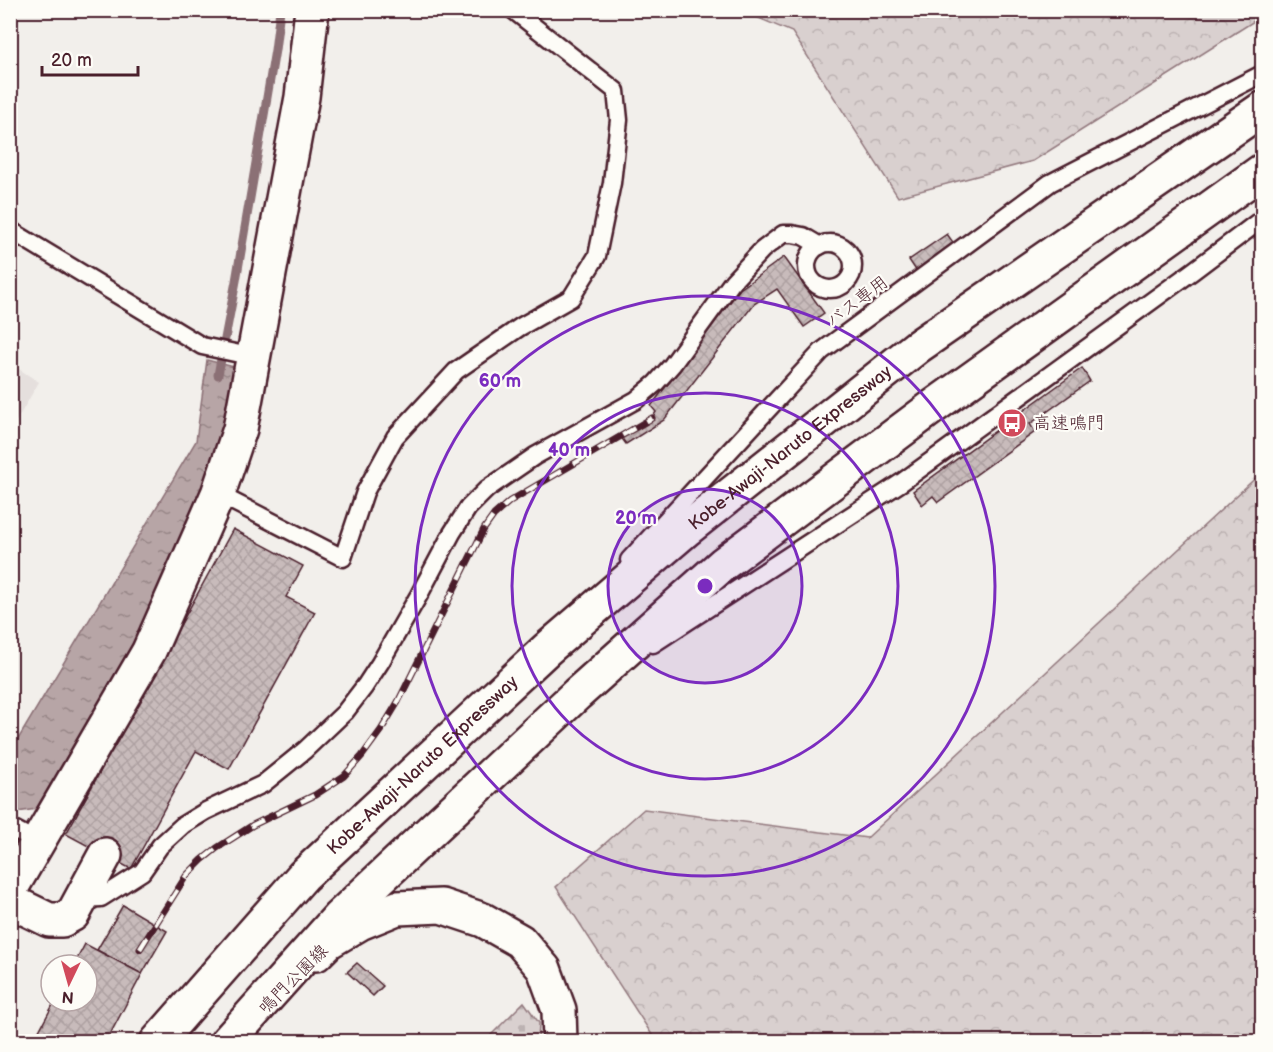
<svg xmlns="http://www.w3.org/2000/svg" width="1273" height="1052" font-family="'Balsamiq Sans','Klee One',sans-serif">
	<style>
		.built { fill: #e5dfdd }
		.forest { fill: url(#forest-crowns); stroke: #92787d; stroke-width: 1.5 }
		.cemetery { fill: url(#cemetery-stones); stroke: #92787d; stroke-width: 1.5 }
		.water { fill: url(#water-ripples); stroke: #8b6f75; stroke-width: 1.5 }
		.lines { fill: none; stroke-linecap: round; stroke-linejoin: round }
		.stream { stroke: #8b6f75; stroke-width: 9 }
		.building { fill: url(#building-cross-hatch); stroke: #4a1f2b; stroke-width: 1.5 }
		.lane-casing { stroke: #4a1f2b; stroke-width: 21 }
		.street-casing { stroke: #4a1f2b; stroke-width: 38 }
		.primary-casing { stroke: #4a1f2b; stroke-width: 38 }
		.highway-casing { stroke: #4a1f2b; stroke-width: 38 }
		.lane { stroke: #fdfcf7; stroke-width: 16 }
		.street { stroke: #fdfcf7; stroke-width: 33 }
		.primary { stroke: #fdfcf7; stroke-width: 33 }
		.highway { stroke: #fdfcf7; stroke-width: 33 }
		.rail-casing { stroke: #4a1f2b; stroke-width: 7 }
		.rail { stroke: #fdfcf7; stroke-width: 4.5; stroke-dasharray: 14; stroke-linecap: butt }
		.ring { fill: none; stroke: #7b2cbf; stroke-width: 3 }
		.labels { text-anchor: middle; stroke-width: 4.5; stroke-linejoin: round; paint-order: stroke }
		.street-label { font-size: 18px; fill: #4a1f2b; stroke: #fdfcf7 }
		.poi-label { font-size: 18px; fill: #4a1f2b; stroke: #fdfcf7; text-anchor: start }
		.centre { fill: #7b2cbf; stroke: #fdfcf7; stroke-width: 3 }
		.ring-label { font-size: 18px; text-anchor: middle; font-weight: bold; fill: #7b2cbf; stroke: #fdfcf7; stroke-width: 4.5; stroke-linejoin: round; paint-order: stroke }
	</style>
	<defs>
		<pattern id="forest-crowns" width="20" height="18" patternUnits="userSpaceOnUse" patternTransform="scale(1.5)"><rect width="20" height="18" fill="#d9d0cf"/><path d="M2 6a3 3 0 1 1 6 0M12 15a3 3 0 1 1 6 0" fill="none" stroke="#bcb2b2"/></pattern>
		<pattern id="cemetery-stones" width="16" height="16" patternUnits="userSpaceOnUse" patternTransform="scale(1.5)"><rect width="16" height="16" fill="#d9d0cf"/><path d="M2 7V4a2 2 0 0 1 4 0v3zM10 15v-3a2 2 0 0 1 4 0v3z" fill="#bcb2b2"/></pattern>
		<pattern id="water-ripples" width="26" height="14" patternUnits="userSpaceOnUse" patternTransform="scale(1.5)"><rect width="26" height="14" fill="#b7a5a6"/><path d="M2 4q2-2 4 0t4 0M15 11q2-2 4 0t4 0" fill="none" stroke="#978687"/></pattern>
		<pattern id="building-cross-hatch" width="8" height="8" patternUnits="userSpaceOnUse" patternTransform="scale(1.5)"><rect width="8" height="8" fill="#c8bbbb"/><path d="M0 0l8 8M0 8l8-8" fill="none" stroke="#ada0a1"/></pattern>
	</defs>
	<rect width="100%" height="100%" fill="#f2efeb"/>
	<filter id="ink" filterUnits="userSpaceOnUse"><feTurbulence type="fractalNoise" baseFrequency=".0167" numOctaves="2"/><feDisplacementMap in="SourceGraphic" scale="12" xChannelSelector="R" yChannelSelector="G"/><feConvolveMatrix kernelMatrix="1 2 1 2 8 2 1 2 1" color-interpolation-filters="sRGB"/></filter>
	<g filter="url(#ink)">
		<polygon class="built" points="11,364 39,382 11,430"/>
		<g class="forest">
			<polygon points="1262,10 1262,16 1033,161 898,197 792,32 742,11"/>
			<polygon points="1262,472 1262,1041 656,1041 556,887 644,809 867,838"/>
		</g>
		<polygon class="cemetery" points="524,1002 539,1023 538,1041 485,1041"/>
		<polygon class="water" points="207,360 238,368 224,437 160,590 124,660 36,809 11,813 11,751 196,441"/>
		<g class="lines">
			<polyline class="stream" points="218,375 236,281 275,50 280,10"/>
		</g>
		<g class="building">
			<polygon points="947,234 955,245 917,272 909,260"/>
			<polygon points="784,257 824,313 804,327 777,289 754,304 664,420 626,444 620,436 652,418 656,412 651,406 740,289"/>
			<polygon points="1082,368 1090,381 1030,424 1035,432 938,502 933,496 922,505 913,491"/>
			<polygon points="233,529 303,566 286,597 315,612 229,769 196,751 131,869 66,834"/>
			<polygon points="123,905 167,931 142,974 97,950"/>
			<polygon points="85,944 142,974 106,1042 33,1042 55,1001 87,1001 87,965 74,965"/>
			<polygon points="357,963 383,986 373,996 347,972"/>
		</g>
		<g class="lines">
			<g class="lane-casing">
				<g id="lane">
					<polyline points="10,230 202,346 254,357"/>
					<circle cx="830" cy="266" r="23"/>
					<polyline points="218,494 343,558 365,492 395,437 456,371 520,327 571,298 597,256 612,183 619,120 616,91 513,10"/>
					<polyline points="629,560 822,351 1050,183 1262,74"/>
					<polyline points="653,644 902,482 1193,271 1262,219"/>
					<polyline points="10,827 38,842"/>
					<polyline points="81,899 101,898 142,872 160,846 183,825 206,811 263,784 305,750 345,712 365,686 380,663 419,595 452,533 468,508 487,489 535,456 636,400 656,383 672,365 733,281 762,250 783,234 792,234 803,236 820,246"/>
				</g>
			</g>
			<g class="street-casing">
				<g id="street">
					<polyline points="10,890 149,651 218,494 240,429 302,97 312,10"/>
					<polyline points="10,901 49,920 62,920 73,914 105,855"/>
				</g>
			</g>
			<g class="primary-casing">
				<polyline id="primary" points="316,954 328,942 360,923 397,908 441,906 483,920 520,941 544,969 559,1010 560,1042"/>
			</g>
			<g class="highway-casing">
				<g id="highway">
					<path id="s1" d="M157 1042 303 876 547 649 687 529 917 347 1262 109"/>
					<polyline points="227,1042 339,917 577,694 723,564 934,406 1262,171"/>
				</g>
			</g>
			<use href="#lane" class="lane"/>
			<use href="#street" class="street"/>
			<use href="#primary" class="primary"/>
			<use href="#highway" class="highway"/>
			<g class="rail-casing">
				<polyline id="rail" points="140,949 186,876 202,860 217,848 253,825 315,795 344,776 362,756 381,730 398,702 484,529 494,515 510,501 652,418"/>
			</g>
			<use href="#rail" class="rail"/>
		</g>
	</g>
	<circle cx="705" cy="586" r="97" fill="#7b2cbf" fill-opacity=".12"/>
	<g class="ring">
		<circle cx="705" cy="586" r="97"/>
		<circle cx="705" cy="586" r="193"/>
		<circle cx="705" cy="586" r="290"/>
	</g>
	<defs>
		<g id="bus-disc" transform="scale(1.5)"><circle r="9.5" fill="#d1495b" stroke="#fdfcf7"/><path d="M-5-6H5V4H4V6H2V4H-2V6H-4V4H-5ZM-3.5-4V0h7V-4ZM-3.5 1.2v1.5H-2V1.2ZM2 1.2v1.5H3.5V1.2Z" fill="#fff"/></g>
	</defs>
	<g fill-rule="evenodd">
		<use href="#bus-disc" x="1012" y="423"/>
	</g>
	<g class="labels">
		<g class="street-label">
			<text transform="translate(857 301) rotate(-37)" y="6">バス専用</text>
			<text dy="6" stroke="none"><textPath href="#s1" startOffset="870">Kobe-Awaji-Naruto Expressway</textPath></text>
			<text dy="6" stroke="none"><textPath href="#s1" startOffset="384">Kobe-Awaji-Naruto Expressway</textPath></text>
			<text transform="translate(293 979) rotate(-45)" y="6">鳴門公園線</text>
		</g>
		<g class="poi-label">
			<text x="1033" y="429">高速鳴門</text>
		</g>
	</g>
	<circle cx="705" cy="586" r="9" class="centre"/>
	<g class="ring-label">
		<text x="500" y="387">60 m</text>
		<text x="569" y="456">40 m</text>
		<text x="636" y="524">20 m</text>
	</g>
	<rect width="1273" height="1052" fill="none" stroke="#fdfcf7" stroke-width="36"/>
	<rect x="18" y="18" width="1237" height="1016" fill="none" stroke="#4a1f2b" stroke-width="2" filter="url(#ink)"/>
	<g transform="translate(69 983) rotate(185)"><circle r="28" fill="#fdfcf7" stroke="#b5a4a5" stroke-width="1.5"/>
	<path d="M0-4.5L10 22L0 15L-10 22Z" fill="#d1495b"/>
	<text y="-9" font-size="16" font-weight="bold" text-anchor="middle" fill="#4a1f2b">N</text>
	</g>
	<path d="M42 66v9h96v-9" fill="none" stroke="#4a1f2b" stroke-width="3"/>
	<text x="51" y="66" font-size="18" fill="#4a1f2b" stroke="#fdfcf7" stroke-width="4.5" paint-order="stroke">20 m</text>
</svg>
